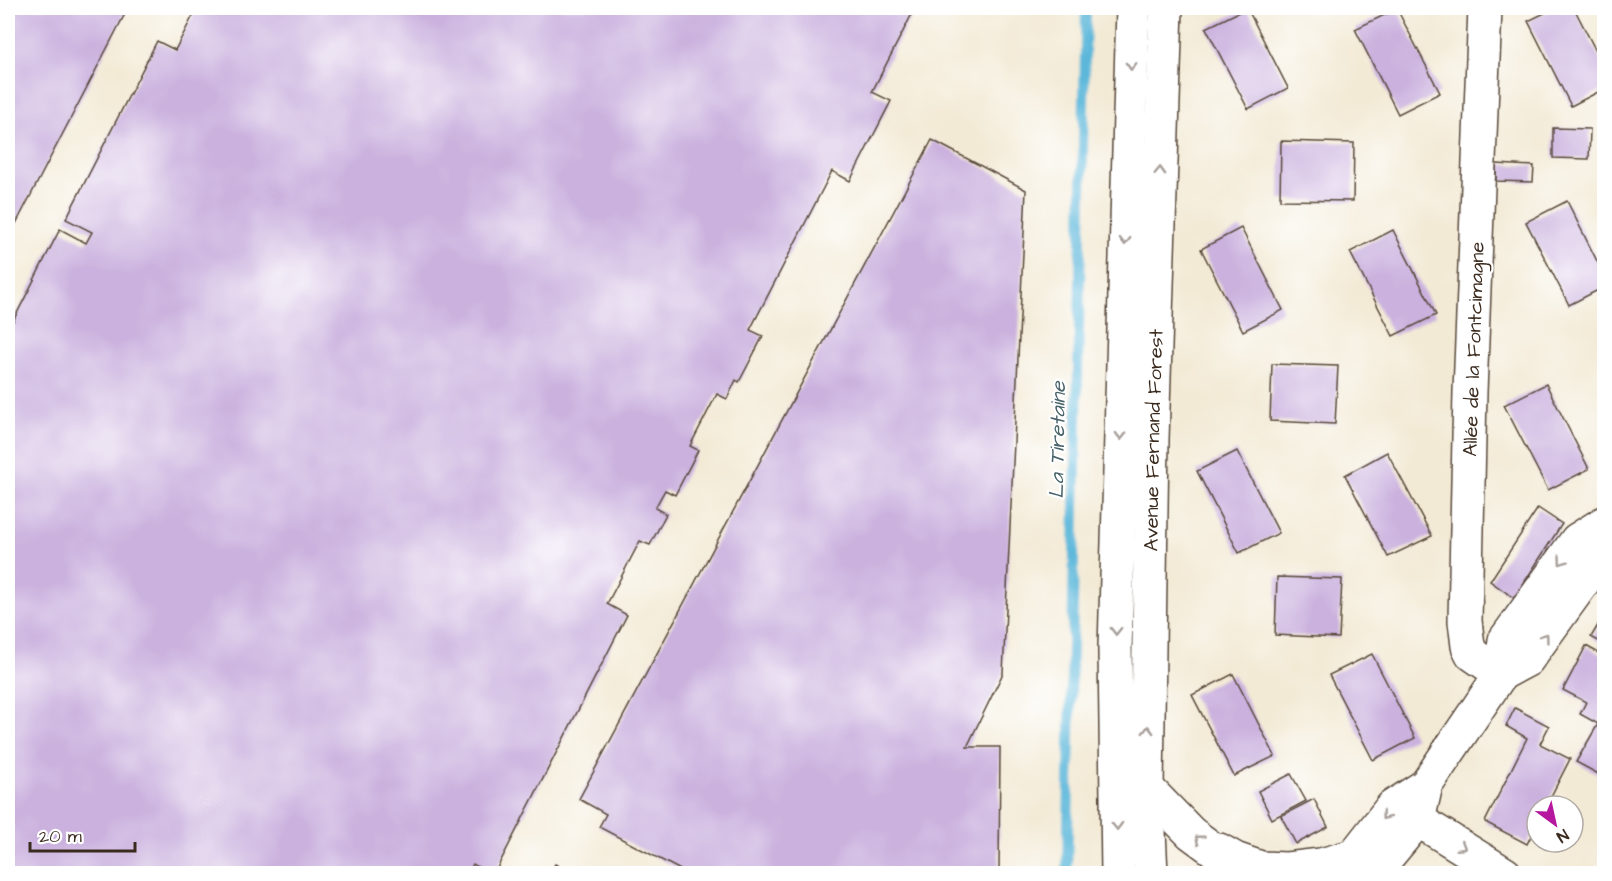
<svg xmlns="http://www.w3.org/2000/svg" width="1612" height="881" font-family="'Architects Daughter',sans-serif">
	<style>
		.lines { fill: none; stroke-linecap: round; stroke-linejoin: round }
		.stream { stroke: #5cb7da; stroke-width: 10 }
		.building { fill: #cab1de }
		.minor-casing { stroke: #574739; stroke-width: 36 }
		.primary-casing { stroke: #574739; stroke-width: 36 }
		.minor { stroke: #fff; stroke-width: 33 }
		.primary { stroke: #fff; stroke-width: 33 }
		.oneway { stroke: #a79f9a }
		.labels { text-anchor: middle; stroke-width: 4.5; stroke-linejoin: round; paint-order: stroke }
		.street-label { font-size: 20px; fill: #3b2a1e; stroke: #fff }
		.water-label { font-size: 21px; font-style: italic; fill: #486269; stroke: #fff }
	</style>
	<rect width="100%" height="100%" fill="#fff"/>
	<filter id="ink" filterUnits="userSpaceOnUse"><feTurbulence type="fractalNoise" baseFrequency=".0167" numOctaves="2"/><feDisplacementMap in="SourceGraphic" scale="12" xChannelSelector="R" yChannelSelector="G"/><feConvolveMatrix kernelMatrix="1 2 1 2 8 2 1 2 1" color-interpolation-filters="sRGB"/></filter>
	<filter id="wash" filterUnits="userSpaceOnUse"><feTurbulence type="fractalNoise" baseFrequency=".008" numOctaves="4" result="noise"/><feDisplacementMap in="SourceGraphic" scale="24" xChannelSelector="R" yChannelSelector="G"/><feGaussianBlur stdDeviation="1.35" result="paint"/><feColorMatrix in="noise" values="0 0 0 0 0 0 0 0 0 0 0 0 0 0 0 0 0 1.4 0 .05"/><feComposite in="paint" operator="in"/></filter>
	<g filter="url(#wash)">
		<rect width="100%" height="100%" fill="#f3ead5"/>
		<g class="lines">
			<polyline class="stream" points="1067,874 1086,8"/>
		</g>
		<g id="blocks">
			<g class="building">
				<polygon points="14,8 128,8 8,239 8,20"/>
				<polygon points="197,8 915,8 872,92 891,101 850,181 832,171 750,330 763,336 739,382 736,380 727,399 717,394 690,446 698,450 675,495 665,490 655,508 666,514 650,545 640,541 607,604 627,615 494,874 490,874 473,864 468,874 8,874 8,331 60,229 86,243 92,232 66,219 157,41 175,50"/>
				<polygon points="1247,8 1288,88 1248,109 1206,28"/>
				<polygon points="1555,8 1574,8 1604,67 1604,89 1571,106 1528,21"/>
				<polygon points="1397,9 1440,93 1398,114 1355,29"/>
				<polygon points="1553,128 1590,129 1589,159 1553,158"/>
				<polygon points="932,140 1026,190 1003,673 967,747 1000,747 999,874 688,874 599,827 606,814 579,799"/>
				<polygon points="1281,141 1354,143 1353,201 1280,200"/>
				<polygon points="1496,164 1534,166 1533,182 1496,181"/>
				<polygon points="1567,201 1604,275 1604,287 1569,305 1526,222"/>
				<polygon points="1241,228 1283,310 1243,331 1201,249"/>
				<polygon points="1393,230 1436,315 1393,336 1350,252"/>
				<polygon points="1272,364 1338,366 1335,424 1270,421"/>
				<polygon points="1546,384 1589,469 1548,490 1504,405"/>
				<polygon points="1237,451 1279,533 1239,553 1197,471"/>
				<polygon points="1387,452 1432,536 1388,557 1345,475"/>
				<polygon points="1538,508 1562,524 1514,598 1490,581"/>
				<polygon points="1277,577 1342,579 1339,638 1275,635"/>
				<polygon points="1604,615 1604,644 1591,637"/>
				<polygon points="1586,646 1604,656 1604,711 1598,724 1580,714 1586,702 1563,690"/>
				<polygon points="1372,654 1415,738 1373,760 1329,675"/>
				<polygon points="1233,674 1275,756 1234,776 1192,695"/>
				<polygon points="1515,708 1549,726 1540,744 1570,759 1546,806 1537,806 1537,824 1527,844 1485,822 1527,738 1506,726"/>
				<polygon points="1598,724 1604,727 1604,777 1576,762"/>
				<polygon points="1291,774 1306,801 1272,819 1258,791"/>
				<polygon points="1314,799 1328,827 1296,844 1281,816"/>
				<polygon points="555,864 572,874 549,874"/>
			</g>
		</g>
	</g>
	<g filter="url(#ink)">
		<use href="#blocks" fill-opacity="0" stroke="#574739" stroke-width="1.5"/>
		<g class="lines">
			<g class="minor-casing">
				<g id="minor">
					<polyline points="1485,8 1470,392 1465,621 1468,646 1472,654 1501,674"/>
					<polyline points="1501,674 1527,660 1597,563 1604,538"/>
					<polyline points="1147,788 1191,833 1214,850 1219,850 1235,859 1261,868 1287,869 1321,865 1353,856 1380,866"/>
					<polyline points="1418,820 1426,785 1501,674 1505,640 1577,540 1604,523"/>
					<polyline points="1341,872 1392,807 1426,785"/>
				</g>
			</g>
			<g class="primary-casing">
				<g id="primary">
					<polyline points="1118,874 1115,649 1133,8"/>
					<path id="s1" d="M1151 874 1147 788 1152 439 1166 8"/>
					<polyline points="1373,874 1418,820 1505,874"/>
				</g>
			</g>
			<use href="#minor" class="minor"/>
			<use href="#primary" class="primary"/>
		</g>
		<defs><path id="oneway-chevron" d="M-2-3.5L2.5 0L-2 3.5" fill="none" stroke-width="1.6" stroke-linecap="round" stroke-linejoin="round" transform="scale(1.5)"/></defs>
		<g class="oneway">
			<use href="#oneway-chevron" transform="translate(1131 66) rotate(92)"/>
			<use href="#oneway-chevron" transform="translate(1160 171) rotate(-88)"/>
			<use href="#oneway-chevron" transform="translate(1125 241) rotate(91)"/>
			<use href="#oneway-chevron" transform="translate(1121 436) rotate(91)"/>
			<use href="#oneway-chevron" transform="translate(1562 561) rotate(126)"/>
			<use href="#oneway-chevron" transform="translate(1116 631) rotate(91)"/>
			<use href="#oneway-chevron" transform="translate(1545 637) rotate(-54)"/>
			<use href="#oneway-chevron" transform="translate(1148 730) rotate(-89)"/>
			<use href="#oneway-chevron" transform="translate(1385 816) rotate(128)"/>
			<use href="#oneway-chevron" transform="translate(1117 826) rotate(89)"/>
			<use href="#oneway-chevron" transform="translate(1199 839) rotate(-143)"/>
			<use href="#oneway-chevron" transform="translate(1462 847) rotate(32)"/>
		</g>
	</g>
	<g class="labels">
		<g class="street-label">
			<text transform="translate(1473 349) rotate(-88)" y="7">Allée de la Fontcimagne</text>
			<text dy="7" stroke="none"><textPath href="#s1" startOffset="434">Avenue Fernand Forest</textPath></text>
		</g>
		<g class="water-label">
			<text transform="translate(1057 440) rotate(-89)" y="7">La Tiretaine</text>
		</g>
	</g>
	<rect width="1612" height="881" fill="none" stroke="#fff" stroke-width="30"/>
	<g transform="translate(1555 824) rotate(147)"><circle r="28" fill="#ffffff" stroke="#b1aaa5" stroke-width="1.5"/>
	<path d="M0-4.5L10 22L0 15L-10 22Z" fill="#b5179e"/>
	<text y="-9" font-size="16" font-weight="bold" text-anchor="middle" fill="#3b2a1e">N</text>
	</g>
	<path d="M30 842v9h105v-9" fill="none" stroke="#3b2a1e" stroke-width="3"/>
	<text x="39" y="842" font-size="18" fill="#3b2a1e" stroke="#ffffff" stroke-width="4.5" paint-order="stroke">20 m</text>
</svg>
